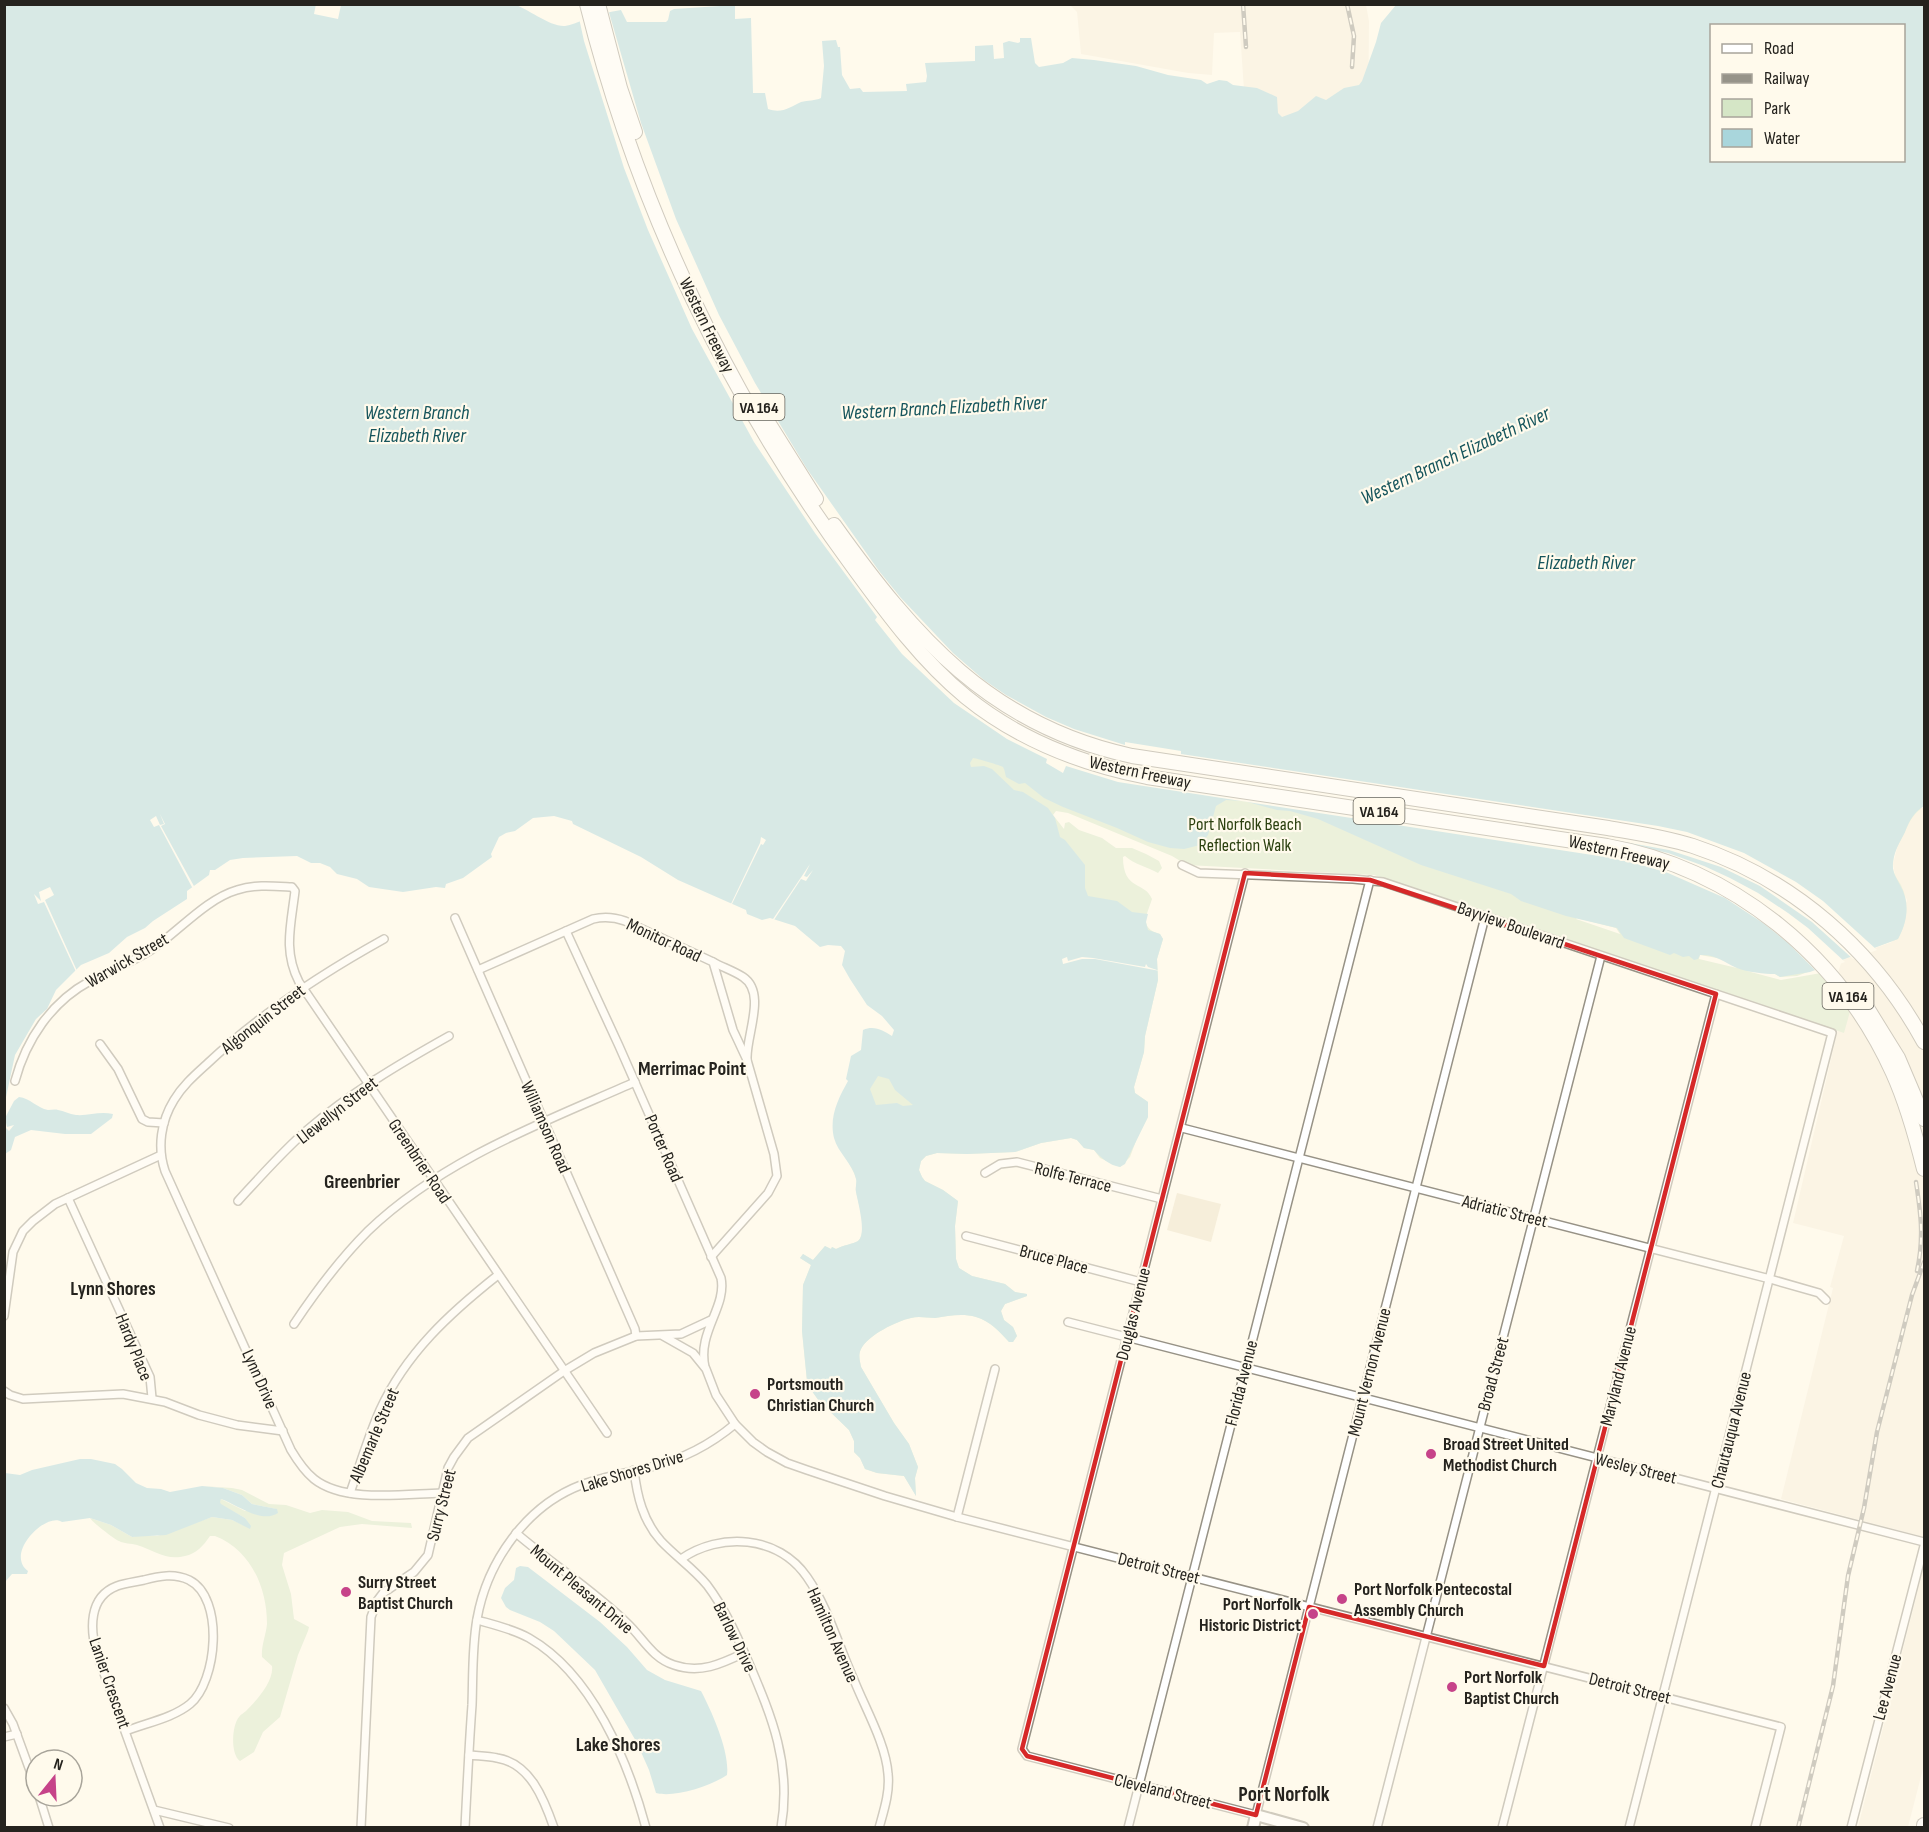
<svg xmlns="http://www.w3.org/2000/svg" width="1929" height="1832" font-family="'Sofia Sans Condensed',sans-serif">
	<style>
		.built { fill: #f6eeda }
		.green { fill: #d5e6c6; fill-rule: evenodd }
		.water { fill: #a9d6dc; fill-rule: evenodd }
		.pier { fill: #fffaec }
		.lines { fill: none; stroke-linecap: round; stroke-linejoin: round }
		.street-casing { stroke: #979286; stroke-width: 10 }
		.secondary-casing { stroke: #979286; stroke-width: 14 }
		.highway-casing { stroke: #979286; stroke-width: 16 }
		.street { stroke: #fff; stroke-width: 7 }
		.secondary { stroke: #fff; stroke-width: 10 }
		.highway { stroke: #fff; stroke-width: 14 }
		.rail-casing { stroke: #969389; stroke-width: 4.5 }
		.rail { stroke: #fffaec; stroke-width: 2; stroke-dasharray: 7; stroke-linecap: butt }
		.marked { fill: none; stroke: #d62828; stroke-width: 4.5; stroke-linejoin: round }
		.poi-dot { fill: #c64389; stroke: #fffaec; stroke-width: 2 }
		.labels { text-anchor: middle; stroke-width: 4.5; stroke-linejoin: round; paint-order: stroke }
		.shield { fill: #fffaec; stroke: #66645c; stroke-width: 1.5 }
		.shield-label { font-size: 16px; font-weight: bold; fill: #25231e }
		.street-label { font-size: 18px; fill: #25231e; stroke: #fffaec }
		.park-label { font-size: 18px; fill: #2b400f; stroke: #fffaec }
		.poi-label { font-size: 18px; font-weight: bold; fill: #25231e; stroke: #fffaec; text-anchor: start }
		.water-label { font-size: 20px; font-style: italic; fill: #16555c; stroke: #fffaec }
		.neighbourhood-label { font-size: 20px; font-weight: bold; fill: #25231e; stroke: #fffaec }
		.quarter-label { font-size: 21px; font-weight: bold; fill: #25231e; stroke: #fffaec }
	</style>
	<rect width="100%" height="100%" fill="#fffaec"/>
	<g class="built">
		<polygon points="1070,5 1366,5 1369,21 1368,155 1247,134 1240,32 1214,33 1212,75 1188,73 1081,54 1077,12"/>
		<polygon points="1924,807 1924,1537 1781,1499 1833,1288 1830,1287 1844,1236 1793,1223 1839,1025 1828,1004 1842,960 1892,942 1907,900 1895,876 1893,864 1898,844 1908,821 1920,809"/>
		<polygon points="1177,1193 1221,1204 1211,1242 1167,1230"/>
		<polygon points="1924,1566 1924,1765 1908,1827 1858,1827"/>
	</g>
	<g class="green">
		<path d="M957 749 1895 817 1922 808C1912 815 1909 823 1904 834 1899 843 1893 853 1893 864 1892 873 1897 878 1901 885 1910 903 1907 922 1898 939L1797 976 1780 977 1775 974 1747 971 1781 980 1821 973 1851 1008 1844 1033 1374 875 1187 865 1172 856 1068 813 1056 811 1053 815 1064 829 1065 823 1069 822 1079 830 1102 838 1116 848H1132L1146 854 1159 861 1162 868 1158 873C1146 866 1135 865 1125 856L1123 857C1123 891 1145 881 1152 899 1147 915 1138 928 1160 934L1163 939 1157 959 1158 980 1145 1036 1144 1052 1134 1087 1135 1093 1148 1102V1117L1137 1138 1130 1157 1120 1167 1100 1158 1094 1150 1084 1148 1077 1140 1071 1138 1041 1143 1015 1152 967 1154 937 1153 926 1156 921 1161 919 1170 922 1177 925 1181 943 1190 958 1201 955 1226 956 1259 959 1268 972 1276 1005 1284 1015 1292 1027 1294V1296L1005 1304 1001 1311 1004 1320 1013 1327 1017 1336 1013 1342H1009C1000 1332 990 1321 976 1317 962 1313 948 1316 935 1318 927 1318 919 1316 911 1318 897 1321 868 1335 861 1349 858 1355 860 1361 861 1367L894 1423 909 1444 918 1467 915 1478 916 1496 904 1476 877 1473 865 1469 860 1458 854 1452V1441L849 1430 819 1401 809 1387 807 1381 802 1331 803 1285 811 1265 800 1258 803 1254 813 1260 825 1246 831 1249 832 1247 836 1249C843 1245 854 1244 858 1241 868 1232 858 1202 856 1191 855 1187 858 1182 856 1178 851 1163 839 1151 834 1136L916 1167 1001 811ZM1577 918 1616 928 1620 934 1576 919ZM1700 955 1723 959 1737 968 1699 959Z"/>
		<polygon points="872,1064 934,1101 883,1118 863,1085"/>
		<path d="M202 1486 232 1488 242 1490 269 1504 286 1505 310 1513 322 1510 348 1512 372 1521 411 1523 412 1528 362 1524 340 1527 284 1553 282 1565 291 1594 294 1619 309 1627 308 1631 298 1655 280 1717 263 1732 254 1752 240 1761C230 1754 232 1725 239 1717 241 1714 244 1713 246 1711 257 1700 274 1681 272 1666L262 1657C261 1646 266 1635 267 1624 267 1588 251 1550 215 1536H210C204 1545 196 1554 185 1556 166 1561 154 1550 137 1545 131 1543 124 1544 119 1541 114 1539 92 1522 90 1518L111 1525 132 1537 139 1535 157 1536 212 1517 232 1520 250 1528 245 1518 221 1505 219 1502 221 1499 245 1511 276 1509 252 1504 242 1495 223 1488Z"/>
	</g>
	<g class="water">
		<path d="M316 4 314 14 338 19 341 5 513 4C527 8 550 27 565 26 571 25 578 22 583 20 596 16 608 12 621 10L627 22H666L668 20 670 11 674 9 735 5V19L751 18 753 93H765L768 109C782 114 790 107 801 102 808 100 815 101 821 98L824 66 822 41 836 40 838 47H840L842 75 850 89 860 88 863 92 907 91 906 84 926 82 927 76 925 63 975 61V46L993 45 994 59 1004 58 1003 43 1009 41 1018 43 1020 42V38H1031L1035 63 1039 67 1063 63 1072 58 1094 60 1136 66 1168 75 1201 80 1207 84 1219 80 1227 81 1233 85 1257 88 1277 97 1278 113 1282 117 1298 111 1316 96 1326 100 1344 88 1359 85 1362 81 1376 42 1381 23 1396 5H1924V806C1914 812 1909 821 1905 832 1900 842 1894 851 1893 863 1892 872 1896 877 1900 885 1910 902 1908 921 1898 939L1810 972 1780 977 1775 974C1765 974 1747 972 1737 968 1724 962 1715 954 1700 955L1698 959 1694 960 1689 956 1683 957 1674 953 1670 955 1624 938 1617 928 1566 916 1521 901 1511 894 1421 865 1318 819 1290 811 1277 810 1244 801 1226 800 1216 806 1208 835 1200 845 1184 849 1170 848 1148 842 1117 828 1063 807 1044 798 1025 783 1019 784 1006 777C1005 774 1005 770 1003 767 1002 766 976 758 973 758L970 763 971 767 984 766 992 769 1014 790 1023 792 1048 808 1055 818 1060 837 1065 840 1085 865V888L1088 896 1117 901 1132 912 1148 914 1146 922 1148 930 1160 934 1163 939 1157 959 1158 980 1145 1036 1144 1052 1134 1087 1135 1093 1148 1102V1117L1125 1164 1120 1167C1109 1165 1101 1158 1094 1150L1084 1148 1077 1140 1071 1138 1041 1143 1015 1152 967 1154 937 1153 926 1156 921 1161 919 1170 922 1177 925 1181 943 1190 958 1201 955 1226 956 1259 959 1268 972 1276 1005 1284 1015 1292 1027 1294V1296L1005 1304 1001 1311 1004 1320 1013 1327 1017 1336 1013 1342H1009C1000 1332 990 1321 976 1317 962 1313 948 1316 935 1318 927 1318 919 1316 911 1318 897 1321 868 1335 861 1349 858 1355 860 1361 861 1367L894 1423 909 1444 918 1467 915 1478 916 1496 904 1476 877 1473 865 1469 860 1458 854 1452V1441L849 1430 819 1401 809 1387 807 1381 802 1331 803 1285 811 1265 800 1258 803 1254 813 1260 825 1246 831 1249 832 1247 836 1249C843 1245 853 1244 858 1241 867 1234 858 1203 856 1192 855 1188 857 1183 856 1179 853 1164 838 1153 834 1138 829 1117 838 1099 848 1081L846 1079 851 1056 861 1050 863 1030C875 1025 883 1031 892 1036L894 1030 882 1016 867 1005 850 979 842 965 845 951 841 946 828 945 820 947 795 926 770 918 762 920 747 914 746 910 678 880 641 857 573 824 572 821 554 816 533 818 515 831 506 833 499 837 491 854 492 857 463 878 446 884 445 888 436 887 403 892 369 887 357 879 337 874 330 867 320 863H311L297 856 243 858 230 860 215 870H210L209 875 187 891V899L153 921 145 928 127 937 109 953 81 965 56 990 47 1009 36 1019 15 1055 5 1102V5ZM1712 26H1904V160H1712ZM878 1076 889 1079 895 1090 913 1105 903 1106 897 1103 876 1105 870 1089Z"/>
		<path d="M19 1097C30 1098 37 1108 48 1110 51 1110 55 1109 58 1110 64 1111 69 1114 76 1115 89 1116 99 1111 113 1114L112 1118 91 1134H65L31 1130 15 1137 11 1150 5 1154V1127L9 1131 14 1125 7 1127 5 1118 14 1101Z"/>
		<path d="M80 1459H91L115 1464 122 1469 136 1483 147 1488 161 1489 170 1492 202 1486 223 1488 242 1495 252 1504 277 1509 278 1513C261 1524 238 1505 221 1499L220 1502 221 1504 245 1518 251 1526 250 1529 232 1520 212 1517 166 1535 132 1537 111 1525 90 1518 62 1522C47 1511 4 1553 28 1571L27 1574H12L5 1582V1473L20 1475 32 1470Z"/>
		<path d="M520 1566 528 1567 600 1622 627 1647 647 1670 665 1680 701 1691C712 1712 730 1752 727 1775 711 1786 674 1798 656 1793L649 1770 637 1743 595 1670 554 1631 540 1622 510 1610 506 1607 501 1598 505 1588 514 1580 516 1568Z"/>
	</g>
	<g class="pier">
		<polygon points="608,9 641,123 676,219 719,315 755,383 807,469 879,571 901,598 953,653 984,680 1006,695 1046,717 1074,729 1125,745 1125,742 1181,751 1181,754 1658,826 1687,832 1744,853 1796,882 1823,901 1877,950 1853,959 1812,922 1760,886 1721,867 1669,850 1602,838 1668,853 1704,866 1730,878 1758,893 1788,913 1808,928 1845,962 1817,972 1788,943 1763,923 1725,898 1668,873 1645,866 1612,858 1118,782 1066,766 1063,773 1046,763 1047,759 1007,739 954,703 902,654 875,620 877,617 815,533 754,442 692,329 648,230 624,168 584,41 579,18"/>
		<polygon points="160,814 165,824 161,826 195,888 193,889 159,825 154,827 150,820 156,816 160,825 164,824"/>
		<polygon points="761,837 766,840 763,845 761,844 731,906 730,906 760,843"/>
		<polygon points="810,864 804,876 807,877 813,870 806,881 801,879 772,923 771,922"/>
		<polygon points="50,887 54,895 45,900 78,973 77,974 44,902 38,904 34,894 41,901 39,892"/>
		<polygon points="1067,957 1068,961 1082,957 1093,958 1145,967 1146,964 1148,967 1160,971 1095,959 1082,959 1063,964 1062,959"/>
	</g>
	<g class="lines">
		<g class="street-casing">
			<g id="street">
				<polyline points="1182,865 1199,873 1353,879 1383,882 1832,1033 1629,1828"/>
				<polyline points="1245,873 1022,1749 1027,1756 1256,1815 1485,917"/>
				<polyline points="455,918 635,1329 636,1336"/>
				<path d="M566 931 619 1046 721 1278C727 1307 697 1332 705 1367"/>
				<path d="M384 939C321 974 261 1013 208 1063 196 1074 183 1085 174 1100 161 1121 157 1147 165 1171L291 1450C297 1460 304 1471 314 1479 344 1503 404 1494 441 1493"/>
				<path d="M713 962C722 967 734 971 743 977 767 993 746 1035 747 1059"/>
				<path d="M478 970 593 919C605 916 614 917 625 921L713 962 733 1030 747 1060 774 1154 777 1176 768 1193 711 1257"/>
				<polyline points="100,1044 118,1069 142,1119 148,1122 164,1123"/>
				<path d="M15 1081C26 1040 51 1002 90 981 110 970 131 963 151 950 178 932 206 899 237 890 255 884 274 886 292 887L295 891C291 925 283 951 299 982L607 1433"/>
				<polyline points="1182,1128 1770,1279 1819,1293 1826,1300"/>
				<polyline points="985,1173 1000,1164 1017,1162 1162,1199"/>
				<polyline points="68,1198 150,1377 152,1398"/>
				<path d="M238 1201C260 1177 282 1152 306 1131 350 1093 399 1064 449 1036"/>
				<polyline points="966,1236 1141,1282"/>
				<polyline points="4,1316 13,1252 23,1231 33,1221 55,1204 161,1155"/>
				<polyline points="1068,1322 1924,1542"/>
				<path d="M294 1324C316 1291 340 1259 368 1231 443 1159 542 1123 635 1082"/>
				<polyline points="663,1336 693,1353 706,1369 716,1395 735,1424 753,1442 767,1452 787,1463 807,1470 885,1496 957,1517 1781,1727 1755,1828"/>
				<polyline points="4,1391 10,1395 23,1399 123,1394 165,1402 199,1415 237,1425 283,1431"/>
				<path d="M634 1470C637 1496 643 1521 661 1541 676 1557 693 1568 707 1585 725 1609 736 1634 748 1661 772 1717 792 1765 781 1828"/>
				<path d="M350 1493C360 1465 368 1437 380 1410 406 1353 450 1313 498 1275"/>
				<polyline points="957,1517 995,1369"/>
				<path d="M516 1533C552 1564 593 1590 627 1623 643 1638 652 1658 674 1665 700 1674 721 1664 744 1653"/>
				<path d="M681 1559C720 1532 778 1535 807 1577 828 1607 839 1647 854 1680 865 1708 886 1744 888 1774 890 1792 884 1810 879 1828"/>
				<path d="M477 1620C495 1625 513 1629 529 1638 592 1674 628 1761 646 1828"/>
				<polyline points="4,1708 13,1724 36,1787"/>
				<path d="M126 1731C146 1723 173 1718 190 1704 217 1682 225 1598 189 1580 174 1573 159 1576 144 1580 135 1582 126 1583 117 1586 88 1597 90 1630 97 1654L160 1828"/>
				<polyline points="4,1737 17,1734"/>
				<path d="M469 1755C478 1756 488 1756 497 1758 530 1763 544 1799 554 1828"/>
				<polyline points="39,1796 49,1828"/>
				<polyline points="154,1810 229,1828"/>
				<polyline points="361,1828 371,1617 377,1601 383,1593 414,1572 428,1555 448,1468 454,1457 468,1438 564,1371 594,1353 636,1336 681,1334 711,1320"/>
				<path d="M465 1828C467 1787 469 1746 472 1705 473 1677 472 1647 477 1619 487 1562 526 1506 581 1485 604 1476 627 1473 651 1467 683 1459 710 1445 735 1424"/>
				<polyline points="1128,1828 1370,880"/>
				<polyline points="1377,1828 1601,956"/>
				<polyline points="1502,1828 1716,994"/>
				<polyline points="1851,1828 1924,1546"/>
			</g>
		</g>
		<g class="secondary-casing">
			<polyline id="secondary" points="1253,1828 1256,1815 1303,1828"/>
		</g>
		<g class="highway-casing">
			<g id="highway">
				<path d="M587 4C638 208 730 400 854 568 887 613 922 661 966 697 1019 740 1081 764 1147 777L1607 846C1734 869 1840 956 1893 1073 1907 1104 1916 1137 1924 1169"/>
				<polyline points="598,4 620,88 635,132"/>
				<polyline points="769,424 816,499"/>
				<path d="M834 525C914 637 991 726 1132 756L1608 828C1637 833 1665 837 1693 846 1793 879 1874 950 1924 1042"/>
				<polyline points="1864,1003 1898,1058 1924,1119"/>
				<polyline points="1924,1828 1924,1825"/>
			</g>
		</g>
		<use href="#street" class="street"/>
		<use href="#secondary" class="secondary"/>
		<use href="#highway" class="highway"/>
		<g class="rail-casing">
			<g id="rail">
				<polyline points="1243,4 1246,47"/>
				<polyline points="1347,4 1354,36 1352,67"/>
				<path d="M1916 1182C1921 1215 1924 1238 1917 1271"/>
				<polyline points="1798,1828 1833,1686 1848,1576 1864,1508 1877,1432 1912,1295 1924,1262"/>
			</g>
		</g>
		<use href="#rail" class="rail"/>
	</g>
	<path d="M0 0H1929V1832H0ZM1245 873 1370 880 1716 994 1544 1666 1309 1607 1256 1815 1027 1756 1022 1749Z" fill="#fffaec" fill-opacity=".55" fill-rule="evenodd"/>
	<path class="marked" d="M1245 873 1370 880 1716 994 1544 1666 1309 1607 1256 1815 1027 1756 1022 1749Z"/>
	<g class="poi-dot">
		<circle cx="755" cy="1394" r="6"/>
		<circle cx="1431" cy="1454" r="6"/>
		<circle cx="346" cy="1592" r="6"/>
		<circle cx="1342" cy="1599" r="6"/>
		<circle cx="1313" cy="1614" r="6"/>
		<circle cx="1452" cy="1687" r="6"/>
	</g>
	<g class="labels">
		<g class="shield">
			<rect x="733.5" y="394" width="51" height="26" rx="4.5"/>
			<rect x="1353.5" y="798" width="51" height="26" rx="4.5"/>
			<rect x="1822.5" y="983" width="51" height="26" rx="4.5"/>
		</g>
		<g class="shield-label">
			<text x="759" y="413">VA 164</text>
			<text x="1379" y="817">VA 164</text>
			<text x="1848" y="1002">VA 164</text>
		</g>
		<g class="street-label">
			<text transform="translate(707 325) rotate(64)" y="6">Western Freeway</text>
			<text transform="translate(1140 772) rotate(12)" y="6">Western Freeway</text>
			<text transform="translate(1619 852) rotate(13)" y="6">Western Freeway</text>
			<text transform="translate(1511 925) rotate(19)" y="6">Bayview Boulevard</text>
			<text transform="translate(664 940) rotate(25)" y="6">Monitor Road</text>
			<text transform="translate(127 960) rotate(-30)" y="6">Warwick Street</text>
			<text transform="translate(263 1019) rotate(-38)" y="6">Algonquin Street</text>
			<text transform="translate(337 1110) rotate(-38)" y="6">Llewellyn Street</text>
			<text transform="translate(546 1127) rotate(66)" y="6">Williamson Road</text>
			<text transform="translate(664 1148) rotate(67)" y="6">Porter Road</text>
			<text transform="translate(420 1161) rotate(56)" y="6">Greenbrier Road</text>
			<text transform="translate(1073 1177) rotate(14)" y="6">Rolfe Terrace</text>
			<text transform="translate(1505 1211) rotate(14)" y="6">Adriatic Street</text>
			<text transform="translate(1054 1259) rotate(15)" y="6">Bruce Place</text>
			<text transform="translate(1133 1314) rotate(-76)" y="6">Douglas Avenue</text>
			<text transform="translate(134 1347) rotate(68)" y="6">Hardy Place</text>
			<text transform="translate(1369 1372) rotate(-76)" y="6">Mount Vernon Avenue</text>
			<text transform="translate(1493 1374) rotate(-75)" y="6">Broad Street</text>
			<text transform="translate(1618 1376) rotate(-76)" y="6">Maryland Avenue</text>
			<text transform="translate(260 1379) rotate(66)" y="6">Lynn Drive</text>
			<text transform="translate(1241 1383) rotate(-76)" y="6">Florida Avenue</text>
			<text transform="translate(1731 1430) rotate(-76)" y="6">Chautauqua Avenue</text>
			<text transform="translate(374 1435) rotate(-67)" y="6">Albemarle Street</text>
			<text transform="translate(1636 1468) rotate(14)" y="6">Wesley Street</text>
			<text transform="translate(632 1471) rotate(-17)" y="6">Lake Shores Drive</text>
			<text transform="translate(441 1505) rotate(-76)" y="6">Surry Street</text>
			<text transform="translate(1159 1568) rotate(14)" y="6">Detroit Street</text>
			<text transform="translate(582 1589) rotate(40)" y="6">Mount Pleasant Drive</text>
			<text transform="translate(833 1635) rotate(66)" y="6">Hamilton Avenue</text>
			<text transform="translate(735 1637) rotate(64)" y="6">Barlow Drive</text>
			<text transform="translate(110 1683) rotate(71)" y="6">Lanier Crescent</text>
			<text transform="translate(1887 1687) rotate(-75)" y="6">Lee Avenue</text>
			<text transform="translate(1630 1688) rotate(14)" y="6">Detroit Street</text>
			<text transform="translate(1163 1791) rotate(14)" y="6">Cleveland Street</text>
		</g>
		<g class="park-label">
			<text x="1245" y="830">Port Norfolk Beach<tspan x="1245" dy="21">Reflection Walk</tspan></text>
		</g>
		<g class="poi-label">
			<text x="767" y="1390">Portsmouth<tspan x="767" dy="21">Christian Church</tspan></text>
			<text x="1443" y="1450">Broad Street United<tspan x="1443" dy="21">Methodist Church</tspan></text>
			<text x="358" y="1588">Surry Street<tspan x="358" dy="21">Baptist Church</tspan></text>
			<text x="1354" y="1595">Port Norfolk Pentecostal<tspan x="1354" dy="21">Assembly Church</tspan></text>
			<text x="1301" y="1610" text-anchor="end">Port Norfolk<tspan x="1301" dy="21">Historic District</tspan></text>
			<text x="1464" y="1683">Port Norfolk<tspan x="1464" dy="21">Baptist Church</tspan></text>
		</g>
		<g class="water-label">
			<text transform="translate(944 407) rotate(-3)" y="7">Western Branch Elizabeth River</text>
			<text x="417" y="419">Western Branch<tspan x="417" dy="23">Elizabeth River</tspan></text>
			<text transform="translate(1455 455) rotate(-25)" y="7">Western Branch Elizabeth River</text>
			<text x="1586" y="569">Elizabeth River</text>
		</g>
		<g class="neighbourhood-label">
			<text x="692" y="1075">Merrimac Point</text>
			<text x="362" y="1188">Greenbrier</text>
			<text x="113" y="1295">Lynn Shores</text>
			<text x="618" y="1751">Lake Shores</text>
		</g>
		<g class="quarter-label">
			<text x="1284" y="1801">Port Norfolk</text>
		</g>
	</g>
	<rect width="1929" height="1832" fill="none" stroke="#25231e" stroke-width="12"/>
	<rect x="1710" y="24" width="195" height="138" fill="#fffaec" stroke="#a8a49a" stroke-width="1.5"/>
	<rect x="1722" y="44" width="30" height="9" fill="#ffffff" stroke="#a8a49a" stroke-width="1.5"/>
	<text x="1764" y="54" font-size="18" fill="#25231e">Road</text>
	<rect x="1722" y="74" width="30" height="9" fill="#969389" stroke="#a8a49a" stroke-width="1.5"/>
	<text x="1764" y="84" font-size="18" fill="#25231e">Railway</text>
	<rect x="1722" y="99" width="30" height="18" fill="#d5e6c6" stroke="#a8a49a" stroke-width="1.5"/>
	<text x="1764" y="114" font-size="18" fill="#25231e">Park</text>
	<rect x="1722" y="129" width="30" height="18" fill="#a9d6dc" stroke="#a8a49a" stroke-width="1.5"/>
	<text x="1764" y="144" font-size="18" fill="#25231e">Water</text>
	<g transform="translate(54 1778) rotate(18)"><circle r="28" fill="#fffaec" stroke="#a8a49a" stroke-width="1.5"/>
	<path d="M0-4.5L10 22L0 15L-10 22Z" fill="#c64389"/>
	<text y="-9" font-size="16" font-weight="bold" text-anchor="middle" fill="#25231e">N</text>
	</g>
</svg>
